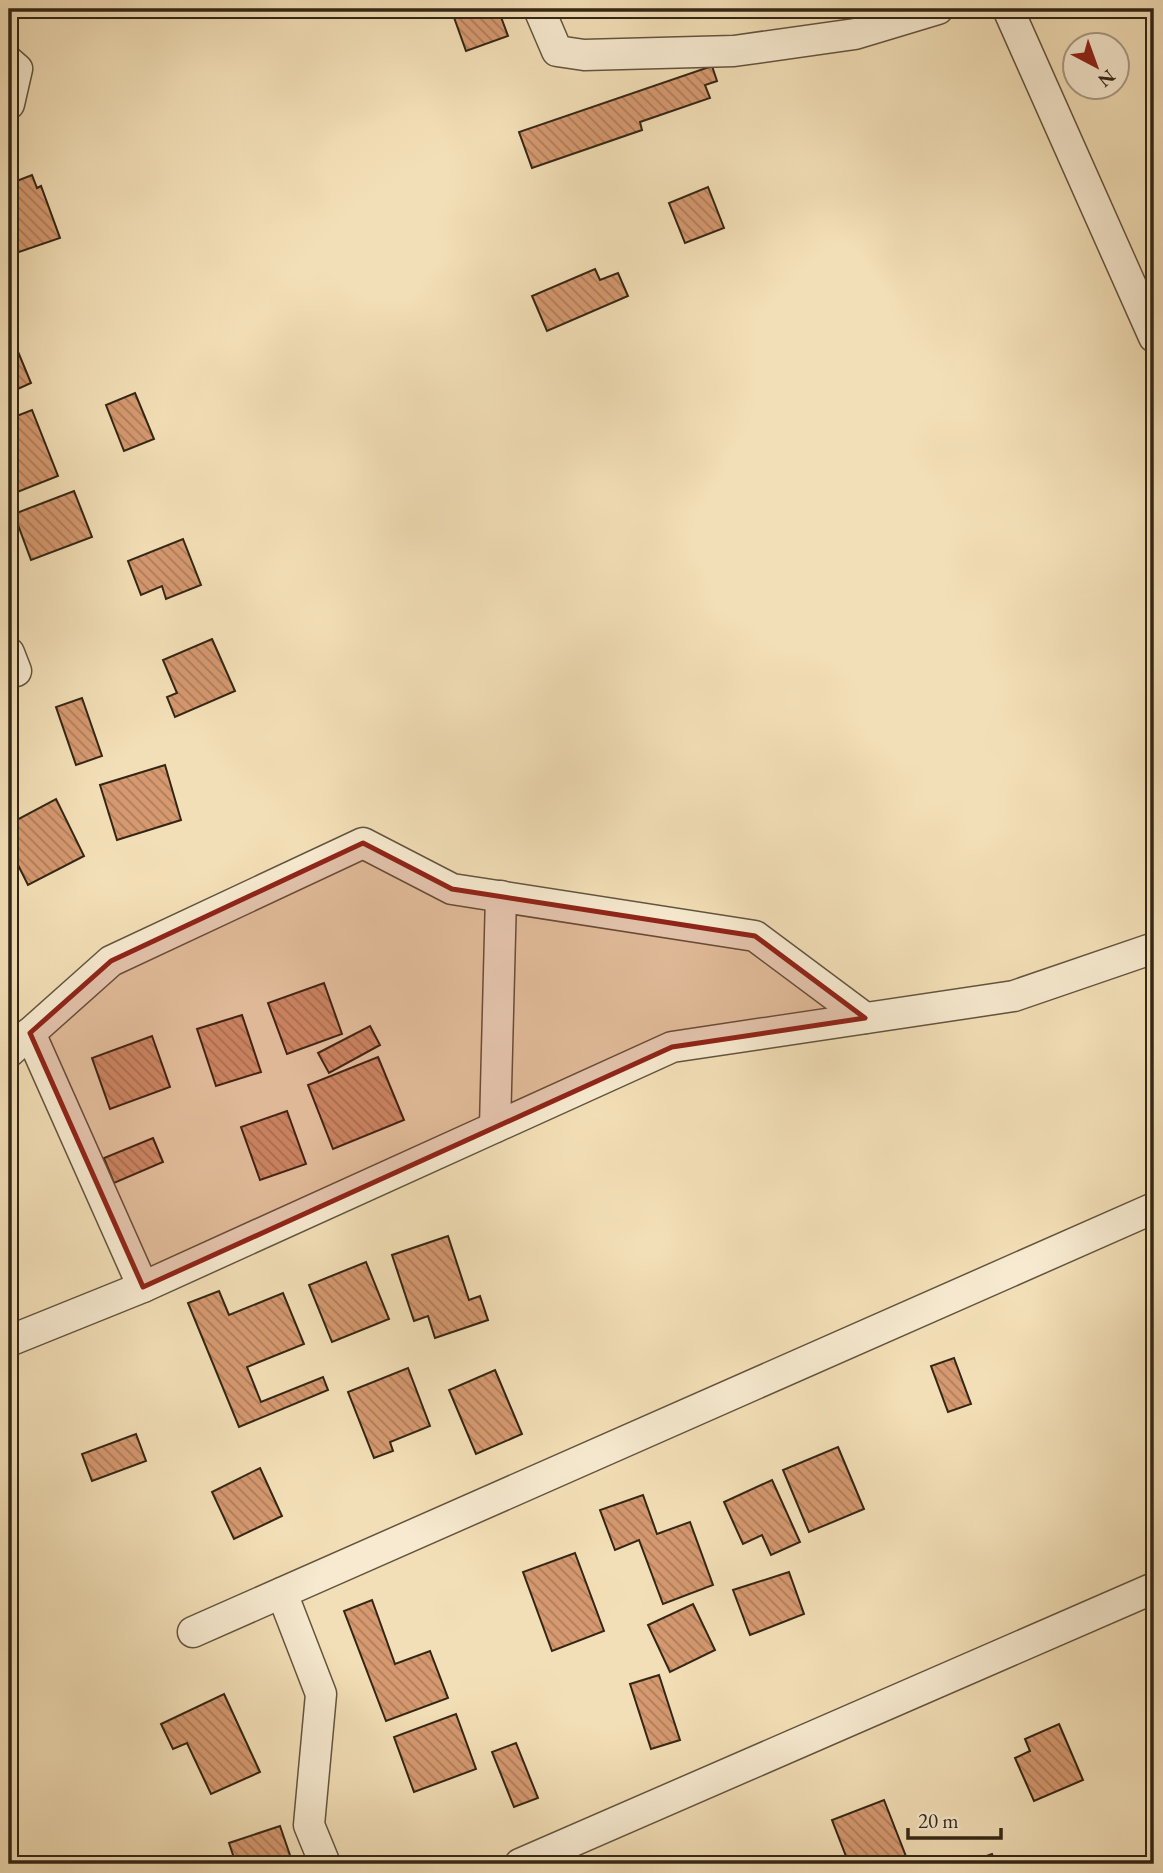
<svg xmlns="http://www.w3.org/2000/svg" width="1163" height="1873" font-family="'EB Garamond',serif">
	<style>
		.building { fill: url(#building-back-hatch); stroke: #332615; stroke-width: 2 }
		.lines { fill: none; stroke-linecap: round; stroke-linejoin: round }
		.minor-casing { stroke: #63543e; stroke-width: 33 }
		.minor { stroke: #f7ead0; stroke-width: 30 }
		.marked { fill: #8f2418; fill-opacity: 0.2; stroke: #8f2418; stroke-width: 5; stroke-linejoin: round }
	</style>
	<defs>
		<pattern id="building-back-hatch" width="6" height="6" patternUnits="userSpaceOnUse" patternTransform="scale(1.75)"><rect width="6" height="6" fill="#d69970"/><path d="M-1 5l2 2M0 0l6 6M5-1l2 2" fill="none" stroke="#ae7d5b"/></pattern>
	</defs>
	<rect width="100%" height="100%" fill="#f3dfb7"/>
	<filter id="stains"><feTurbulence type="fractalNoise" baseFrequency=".00286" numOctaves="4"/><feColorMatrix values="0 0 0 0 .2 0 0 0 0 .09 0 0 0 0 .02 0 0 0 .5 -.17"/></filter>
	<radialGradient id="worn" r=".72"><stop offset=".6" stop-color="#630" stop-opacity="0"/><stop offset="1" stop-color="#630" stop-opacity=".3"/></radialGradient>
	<g class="building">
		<polygon points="451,9 498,9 508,36 466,51"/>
		<polygon points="712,66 717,81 705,85 710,98 640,122 642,130 532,168 519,132"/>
		<polygon points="32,175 37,188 41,186 60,238 16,253 9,233 9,184"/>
		<polygon points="708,187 724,228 685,243 669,203"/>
		<polygon points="595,269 600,280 618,273 628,296 547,331 532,296"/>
		<polygon points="9,330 31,383 9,393"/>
		<polygon points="135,393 154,439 124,451 106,405"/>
		<polygon points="32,410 58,476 12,494 15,502 9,505 9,419"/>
		<polygon points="74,491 92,537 31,560 14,514"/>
		<polygon points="183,539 201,585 166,599 162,586 141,595 128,561"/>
		<polygon points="212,639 235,691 175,717 167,697 177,693 163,660"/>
		<polygon points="82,698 102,756 76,765 56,707"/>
		<polygon points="165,765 181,820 117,840 100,785"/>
		<polygon points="56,799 84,856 28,885 9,847 9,824"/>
		<polygon points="324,983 342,1034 287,1054 268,1003"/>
		<polygon points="242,1015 261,1072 216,1086 197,1029"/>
		<polygon points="370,1026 380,1045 329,1073 318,1053"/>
		<polygon points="152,1036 170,1087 110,1109 92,1058"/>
		<polygon points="378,1057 404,1120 333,1149 308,1085"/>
		<polygon points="287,1111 306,1164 260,1180 241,1127"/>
		<polygon points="153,1138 163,1162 114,1183 104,1158"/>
		<polygon points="448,1236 469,1300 480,1296 488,1320 435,1338 428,1316 414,1321 392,1255"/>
		<polygon points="366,1262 389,1319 332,1342 309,1285"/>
		<polygon points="219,1291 229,1315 283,1293 304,1344 247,1367 261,1402 323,1377 328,1390 239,1427 188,1303"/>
		<polygon points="954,1358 971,1404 948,1412 931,1366"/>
		<polygon points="408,1368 430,1426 390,1442 393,1451 374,1458 348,1392"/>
		<polygon points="495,1370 522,1434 476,1454 449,1390"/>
		<polygon points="136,1434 146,1461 92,1481 82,1454"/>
		<polygon points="838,1447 864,1509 809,1532 783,1470"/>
		<polygon points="260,1468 282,1516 234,1539 212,1492"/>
		<polygon points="772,1480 800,1542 771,1555 762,1535 743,1544 724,1502"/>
		<polygon points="643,1495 657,1534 690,1522 713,1585 663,1604 639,1540 615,1550 600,1510"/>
		<polygon points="575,1553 604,1631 552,1651 523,1572"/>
		<polygon points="789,1572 804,1614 750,1635 733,1590"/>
		<polygon points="372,1600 395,1664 430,1651 448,1698 386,1721 344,1611"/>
		<polygon points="693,1604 715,1650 670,1672 648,1625"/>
		<polygon points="659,1675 680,1740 651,1749 630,1684"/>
		<polygon points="224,1694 260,1772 211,1794 187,1743 173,1749 161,1724"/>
		<polygon points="456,1714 476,1769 414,1792 394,1737"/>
		<polygon points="1059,1724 1083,1780 1034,1801 1015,1758 1030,1751 1025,1739"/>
		<polygon points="516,1743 538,1798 514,1807 492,1752"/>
		<polygon points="884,1800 907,1859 893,1864 849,1864 832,1820"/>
		<polygon points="280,1826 293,1864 236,1864 229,1843"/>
		<polygon points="992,1854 996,1864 964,1864"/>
	</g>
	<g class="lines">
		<g class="minor-casing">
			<g id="minor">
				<polyline points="539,9 557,51 584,55 734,51 855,34 938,9"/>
				<polyline points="1008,9 1154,337"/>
				<polyline points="9,62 17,69 9,104"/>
				<polyline points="9,653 16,671"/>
				<polyline points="30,1033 143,1287"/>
				<polyline points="9,1052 111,961 363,843 452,889 755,936 865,1018"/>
				<polyline points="495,1127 501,896"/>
				<polyline points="9,1341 143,1287 672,1047 1014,996 1154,948"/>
				<polyline points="282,1593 321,1694 309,1825 325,1864"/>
				<polyline points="193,1632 1154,1208"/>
				<polyline points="520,1864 1154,1588"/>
			</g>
		</g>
		<use href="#minor" class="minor"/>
	</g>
	<path class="marked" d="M363 843 452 889 755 936 865 1018 672 1047 143 1287 30 1033 111 961Z"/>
	<rect width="1163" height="1873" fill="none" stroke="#f3dfb7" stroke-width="35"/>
	<rect x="10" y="10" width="1142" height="1852" fill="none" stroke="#332615" stroke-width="3.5"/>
	<rect x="18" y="18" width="1128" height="1838" fill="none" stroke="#332615" stroke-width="2"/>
	<g transform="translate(1096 66) rotate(139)"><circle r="33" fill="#f7ead0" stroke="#a99c85" stroke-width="2"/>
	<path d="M0-5L12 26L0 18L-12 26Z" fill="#8f2418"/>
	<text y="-10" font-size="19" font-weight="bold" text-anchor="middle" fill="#332615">N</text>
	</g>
	<path d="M908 1828v10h93v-10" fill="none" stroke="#332615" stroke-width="3.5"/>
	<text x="918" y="1828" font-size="21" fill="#332615" stroke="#f7ead0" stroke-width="5" paint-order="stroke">20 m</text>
	<rect width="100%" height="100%" filter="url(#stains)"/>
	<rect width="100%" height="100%" fill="url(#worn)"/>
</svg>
